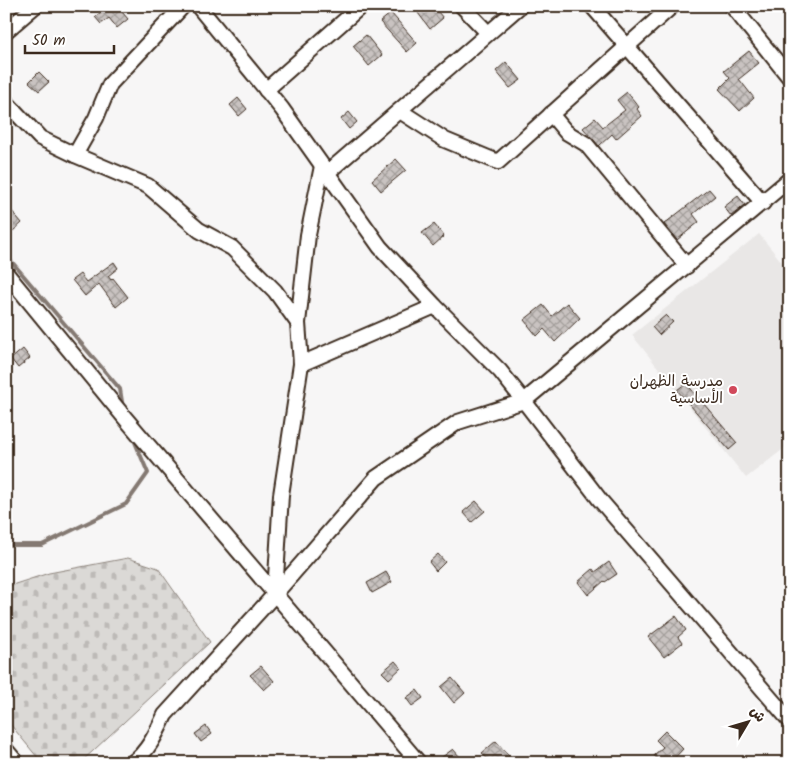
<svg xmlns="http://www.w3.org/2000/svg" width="796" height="769" font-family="Kalam,'Playpen Sans Arabic',sans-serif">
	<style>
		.built { fill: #e9e7e6 }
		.cemetery { fill: url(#cemetery-stones); stroke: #8b827a }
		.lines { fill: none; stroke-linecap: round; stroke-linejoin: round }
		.stream { stroke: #847972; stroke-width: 4 }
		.building { fill: url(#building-cross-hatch); stroke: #3b2a1e }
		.minor-casing { stroke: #3b2a1e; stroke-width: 18 }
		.minor { stroke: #fff; stroke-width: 14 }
		.poi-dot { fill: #d1495b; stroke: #fff; stroke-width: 2 }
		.labels { text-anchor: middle; stroke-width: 4; stroke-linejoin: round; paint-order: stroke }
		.poi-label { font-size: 15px; fill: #3b2a1e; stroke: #fff; text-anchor: end }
	</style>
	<defs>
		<pattern id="cemetery-stones" width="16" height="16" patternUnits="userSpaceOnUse" patternTransform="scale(1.25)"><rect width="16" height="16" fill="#dbd9d6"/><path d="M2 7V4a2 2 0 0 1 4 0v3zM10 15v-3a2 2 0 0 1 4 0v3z" fill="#bdbab7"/></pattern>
		<pattern id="building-cross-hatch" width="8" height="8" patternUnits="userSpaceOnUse" patternTransform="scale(1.25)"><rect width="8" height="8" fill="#c9c3c1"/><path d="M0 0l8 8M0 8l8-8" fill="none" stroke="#a49f9c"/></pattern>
	</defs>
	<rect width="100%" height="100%" fill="#f7f6f6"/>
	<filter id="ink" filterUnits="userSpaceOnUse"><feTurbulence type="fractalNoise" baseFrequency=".02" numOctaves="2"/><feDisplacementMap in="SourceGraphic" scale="10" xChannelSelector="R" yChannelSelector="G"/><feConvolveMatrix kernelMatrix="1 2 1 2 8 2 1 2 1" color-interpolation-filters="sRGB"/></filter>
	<g filter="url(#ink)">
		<polygon class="built" points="759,234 790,272 790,444 746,478 632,335"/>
		<polygon class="cemetery" points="128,558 158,568 210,642 80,763 42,763 6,719 6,587 49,573"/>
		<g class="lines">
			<g class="stream">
				<polyline points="6,255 120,389 123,408"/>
				<polyline points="6,545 42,545 126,504 148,473 132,435"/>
			</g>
		</g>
		<g class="building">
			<polygon points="108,6 117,6 128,19 117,28 109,18 101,24 95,17"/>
			<polygon points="426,6 433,6 443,18 430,29 418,13"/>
			<polygon points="391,13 417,43 407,52 380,22"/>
			<polygon points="366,35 382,55 369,66 353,46"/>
			<polygon points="749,51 759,63 739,79 754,98 740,111 719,89 730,78 724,71"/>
			<polygon points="506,62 521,80 510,88 496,71"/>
			<polygon points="39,72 49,82 39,91 29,82"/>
			<polygon points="627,92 639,107 637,109 642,116 616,139 612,134 599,146 583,128 595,118 603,127 625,110 617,100"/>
			<polygon points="238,98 247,109 239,116 230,105"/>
			<polygon points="349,112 357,122 349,129 341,119"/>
			<polygon points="396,159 406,170 381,191 372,180"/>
			<polygon points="709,189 715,196 693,214 699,222 677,240 664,224"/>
			<polygon points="738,196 745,205 731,216 724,207"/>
			<polygon points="6,204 22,223 13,231 6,223"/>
			<polygon points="434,224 444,236 433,246 422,233"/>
			<polygon points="114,262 118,268 108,276 111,280 113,278 128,297 116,307 99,284 85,296 72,280 80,274 86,282"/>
			<polygon points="567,303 580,318 555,342 544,329 537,336 524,320 543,305 552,316"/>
			<polygon points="666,315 673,322 659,335 652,327"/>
			<polygon points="23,349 30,358 18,368 11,359"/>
			<polygon points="686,383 737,443 729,450 677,390"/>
			<polygon points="476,501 485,511 472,522 463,512"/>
			<polygon points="438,554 445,562 436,571 429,562"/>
			<polygon points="609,562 617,574 605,582 604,581 588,595 578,582 593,569 595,572"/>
			<polygon points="386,572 392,582 372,593 367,583"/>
			<polygon points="676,616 686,630 678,637 682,643 664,657 648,637"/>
			<polygon points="395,661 401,668 389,679 382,672"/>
			<polygon points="261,666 274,681 264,690 250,675"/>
			<polygon points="452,678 465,693 454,703 441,687"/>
			<polygon points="417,690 423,698 412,706 406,698"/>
			<polygon points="206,726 212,734 201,742 195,734"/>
			<polygon points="665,731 683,749 670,763 660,763 654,755 663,747 656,740"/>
			<polygon points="496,741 515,763 491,763 482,753"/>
			<polygon points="453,749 460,757 452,763 434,763"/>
		</g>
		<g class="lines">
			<g class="minor-casing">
				<g id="minor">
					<polyline points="462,6 488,33"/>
					<polyline points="592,6 763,203"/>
					<polyline points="732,6 790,78"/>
					<polyline points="6,31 35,6"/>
					<polyline points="266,90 361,6"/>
					<polyline points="6,102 40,138 75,155 148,186 199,230 232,248 275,291 298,323"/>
					<polyline points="400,111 445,140 498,162 672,6"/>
					<polyline points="551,114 566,132 586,144 687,266"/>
					<polyline points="75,155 96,118 110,84 183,6"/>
					<polyline points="327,173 520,6"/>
					<polyline points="790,179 524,401 600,500 790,721"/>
					<polyline points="6,273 125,418 419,763"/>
					<polyline points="301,364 435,306"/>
					<polyline points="275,594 281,495 301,364 298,323 308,235 322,166"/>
					<polyline points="6,750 17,763"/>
					<path d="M132 763C148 752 157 732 165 715L275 594 376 478 458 422 524 401 500 371 435 306 380 247 282 109 198 6"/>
				</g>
			</g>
			<use href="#minor" class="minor"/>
		</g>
	</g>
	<circle class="poi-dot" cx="733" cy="390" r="5"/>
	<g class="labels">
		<g class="poi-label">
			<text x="723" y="386">مدرسة الظهران<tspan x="723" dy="17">الأساسية</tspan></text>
		</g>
	</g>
	<rect width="796" height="769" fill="none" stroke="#fff" stroke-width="25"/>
	<rect x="12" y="12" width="771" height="744" fill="none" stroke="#3b2a1e" stroke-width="2" filter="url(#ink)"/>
	<g transform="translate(748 722) rotate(52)" stroke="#ffffff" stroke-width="4" paint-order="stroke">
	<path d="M0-4L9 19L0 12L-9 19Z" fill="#3b2a1e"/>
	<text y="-8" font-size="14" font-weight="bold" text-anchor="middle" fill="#3b2a1e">ش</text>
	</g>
	<path d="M25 45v8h89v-8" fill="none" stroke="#3b2a1e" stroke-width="2.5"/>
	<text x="32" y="45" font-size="15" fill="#3b2a1e" stroke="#ffffff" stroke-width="4" paint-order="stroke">50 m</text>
</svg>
